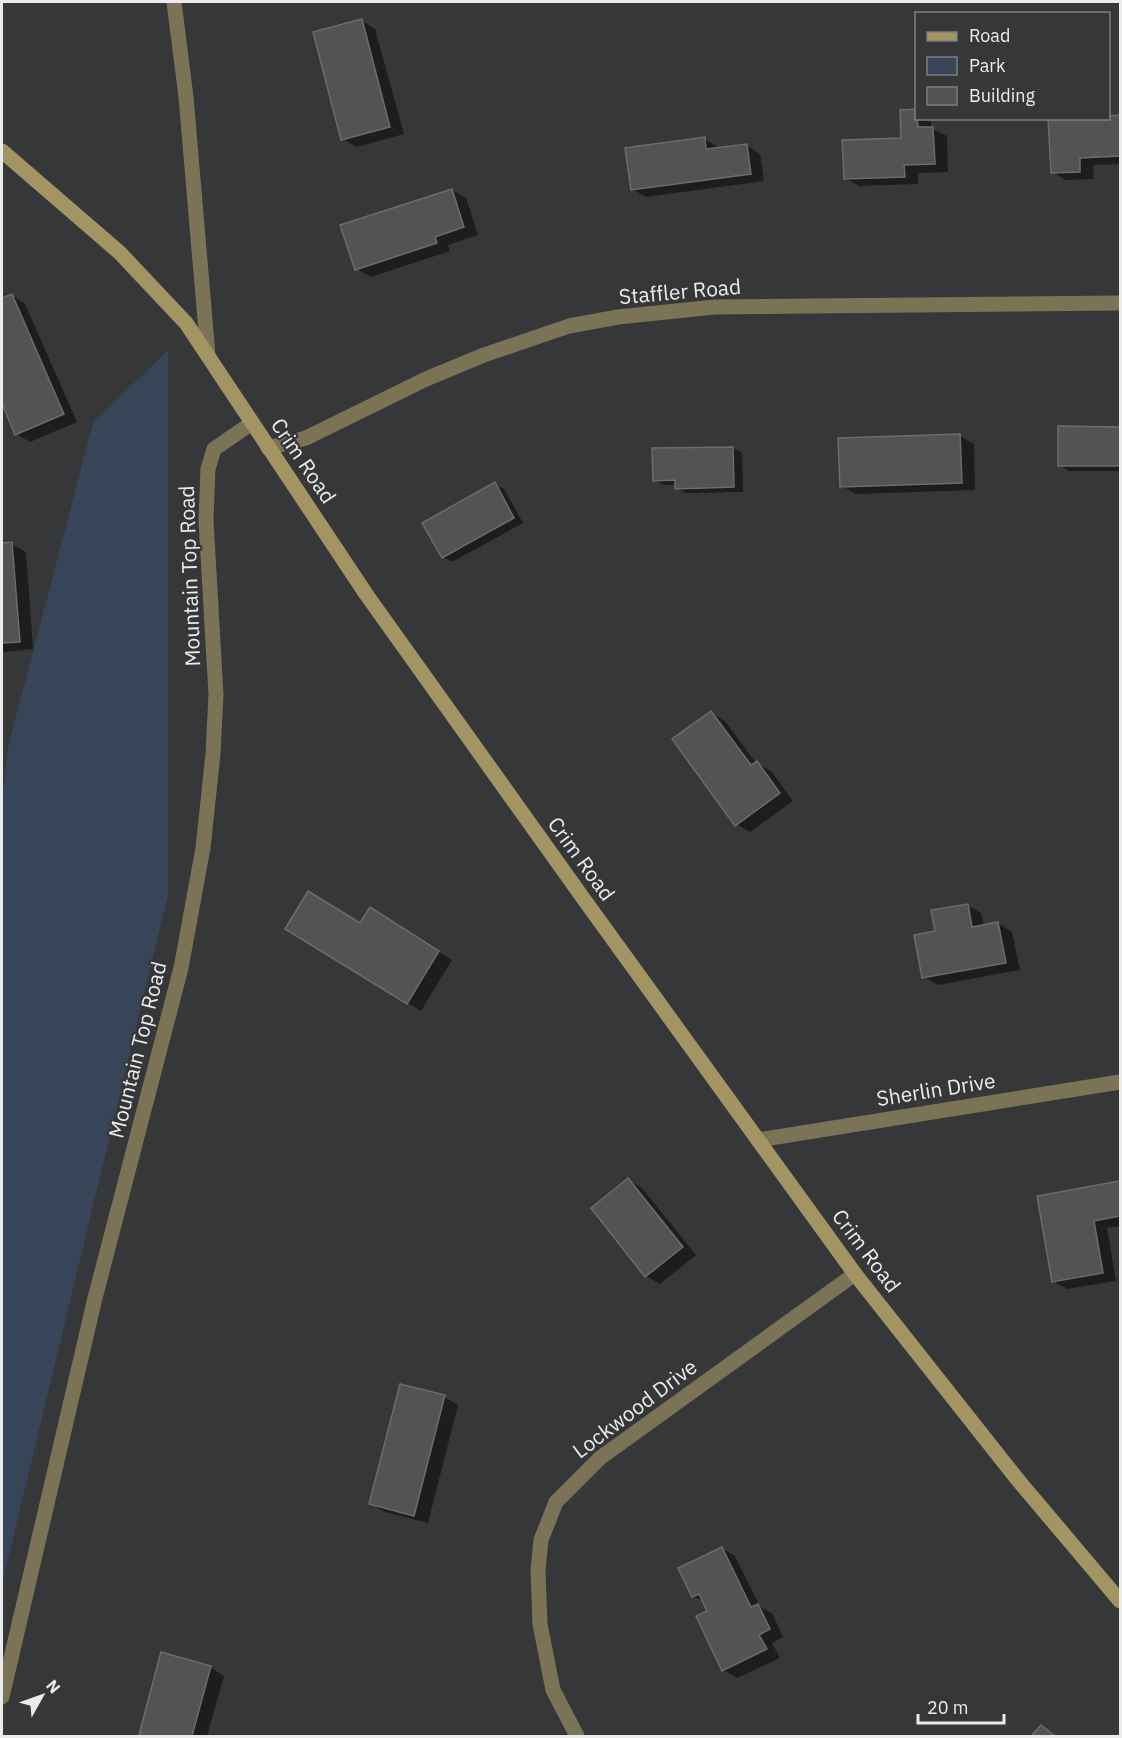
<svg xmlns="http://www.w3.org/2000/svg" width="1122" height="1738" font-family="'IBM Plex Sans',sans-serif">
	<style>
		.green { fill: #384457 }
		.shadow { fill: #0007 }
		.building { fill: #515355; stroke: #6a6c6e; stroke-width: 1.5 }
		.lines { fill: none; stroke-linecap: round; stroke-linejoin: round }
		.street { stroke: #7b7355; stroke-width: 15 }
		.secondary { stroke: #a29563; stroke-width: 15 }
		.labels { text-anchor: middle; stroke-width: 4.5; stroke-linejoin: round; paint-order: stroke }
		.street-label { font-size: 21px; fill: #ebeced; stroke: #353739 }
	</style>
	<rect width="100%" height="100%" fill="#353739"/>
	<polygon class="green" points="168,350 168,895 2,1584 2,799 8,747 93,423"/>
	<g class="shadow">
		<polygon points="361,20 375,29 404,134 357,147 343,139"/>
		<polygon points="916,110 916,118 931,119 931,128 947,136 948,172 918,173 918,184 859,186 845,178 902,139 901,111"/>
		<polygon points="1108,117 1120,117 1120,164 1093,165 1094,179 1066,180 1052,172"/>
		<polygon points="704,139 718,147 719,149 746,145 760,154 764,181 646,197 632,189"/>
		<polygon points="452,190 466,198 478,235 448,245 450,251 371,277 357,269"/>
		<polygon points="11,295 25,304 77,422 30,442 16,434 2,400 2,300"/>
		<polygon points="1119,428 1120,471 1069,471 1060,465"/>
		<polygon points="960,436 974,444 975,490 856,494 842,486"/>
		<polygon points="733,448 742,453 743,492 686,493 677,488 677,485 664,485 655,480"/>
		<polygon points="495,484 504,489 523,523 452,562 443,557"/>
		<polygon points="2,544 12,544 26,552 33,649 5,652 2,650"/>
		<polygon points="711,713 725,721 756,763 771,771 793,801 750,832 736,824"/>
		<polygon points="967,905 981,913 984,926 998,923 1012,932 1020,970 938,985 924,977 936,932"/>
		<polygon points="384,917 452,960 421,1011 408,1003 361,925"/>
		<polygon points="628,1180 642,1188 696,1255 660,1284 646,1276"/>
		<polygon points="1120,1183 1120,1226 1107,1228 1116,1281 1067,1289 1053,1281 1038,1197"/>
		<polygon points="444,1397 458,1405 428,1523 385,1512 371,1504"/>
		<polygon points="721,1548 735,1556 760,1607 772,1613 783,1637 772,1643 780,1658 737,1678 723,1670 709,1611 705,1602 693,1596"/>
		<polygon points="210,1667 224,1676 207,1736 145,1736 140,1734"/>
		<polygon points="1042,1727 1055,1735 1058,1736 1033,1736"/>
	</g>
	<g class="building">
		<polygon points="362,19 390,127 341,140 313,32"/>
		<polygon points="916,109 918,127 933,127 935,164 904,165 905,177 844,179 842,140 901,138 900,110"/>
		<polygon points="1120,115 1120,156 1080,158 1080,172 1051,173 1048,118 1108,118 1108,116"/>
		<polygon points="705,137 706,149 747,144 751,174 631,190 625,148"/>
		<polygon points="452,189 464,227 435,237 437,243 355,270 340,225"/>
		<polygon points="12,294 64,414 15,435 2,403 2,298"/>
		<polygon points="1058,426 1120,427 1120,466 1058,466"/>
		<polygon points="960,434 962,483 840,487 838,438"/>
		<polygon points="733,447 734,487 675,489 675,480 653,481 652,448"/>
		<polygon points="495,482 514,518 442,558 422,523"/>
		<polygon points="12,542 20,642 2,643 2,543"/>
		<polygon points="711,711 751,765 757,761 780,793 735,826 672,739"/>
		<polygon points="308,891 360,923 370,907 439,951 407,1004 285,929"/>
		<polygon points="968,904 972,927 998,922 1006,963 922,978 914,935 935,931 931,910"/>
		<polygon points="628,1178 683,1247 645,1277 591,1208"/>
		<polygon points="1120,1181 1120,1216 1094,1221 1103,1273 1052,1282 1037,1196"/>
		<polygon points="400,1384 445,1395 414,1516 369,1504"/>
		<polygon points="722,1547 751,1607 758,1604 770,1629 759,1635 767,1649 722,1671 696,1616 707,1611 699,1594 692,1597 678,1568"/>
		<polygon points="161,1652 211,1666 192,1736 146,1736 139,1735"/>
		<polygon points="1041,1725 1055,1736 1031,1736"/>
	</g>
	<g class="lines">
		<g class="street">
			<polyline points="174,2 186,97 208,355"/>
			<polyline points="268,448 306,438 426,379 484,355 569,326 618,317 715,307 1120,303"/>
			<polyline points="758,1140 1120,1082"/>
			<polyline points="2,1697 95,1298 181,968 203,848 213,754 216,695 206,520 208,469 214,449 252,423"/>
			<polyline points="577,1736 553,1690 540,1624 538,1570 541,1540 556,1502 600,1458 855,1274"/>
		</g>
		<polyline class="secondary" points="2,151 120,253 186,323 366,594 583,898 855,1274 1018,1480 1120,1601"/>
	</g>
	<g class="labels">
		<g class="street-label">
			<text transform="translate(680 292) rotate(-5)" y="7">Staffler Road</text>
			<text transform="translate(303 461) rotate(56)" y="7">Crim Road</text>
			<text transform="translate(190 576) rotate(-92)" y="7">Mountain Top Road</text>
			<text transform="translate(581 859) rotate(54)" y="7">Crim Road</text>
			<text transform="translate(138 1050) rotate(-76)" y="7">Mountain Top Road</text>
			<text transform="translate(936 1090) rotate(-9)" y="7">Sherlin Drive</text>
			<text transform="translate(866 1251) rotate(53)" y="7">Crim Road</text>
			<text transform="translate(635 1409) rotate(-37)" y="7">Lockwood Drive</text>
		</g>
	</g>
	<rect width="1122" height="1738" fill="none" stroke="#ebeced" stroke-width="6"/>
	<rect x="915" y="12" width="195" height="108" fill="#353739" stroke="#7e7f81" stroke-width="1.5"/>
	<rect x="927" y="32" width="30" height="9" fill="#a29563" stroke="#7e7f81" stroke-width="1.5"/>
	<text x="969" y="42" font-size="18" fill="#ebeced">Road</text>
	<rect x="927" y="57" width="30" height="18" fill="#384457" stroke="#7e7f81" stroke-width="1.5"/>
	<text x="969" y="72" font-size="18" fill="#ebeced">Park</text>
	<rect x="927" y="87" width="30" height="18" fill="#515355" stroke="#7e7f81" stroke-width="1.5"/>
	<text x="969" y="102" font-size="18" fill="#ebeced">Building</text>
	<g transform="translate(42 1696) rotate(50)" stroke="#353739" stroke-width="4.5" paint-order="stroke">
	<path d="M0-4.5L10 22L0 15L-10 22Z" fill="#ebeced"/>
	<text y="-9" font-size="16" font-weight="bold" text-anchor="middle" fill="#ebeced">N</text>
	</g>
	<path d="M918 1714v9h86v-9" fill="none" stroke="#ebeced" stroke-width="3"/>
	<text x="927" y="1714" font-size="18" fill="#ebeced" stroke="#353739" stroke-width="4.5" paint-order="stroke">20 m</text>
</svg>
